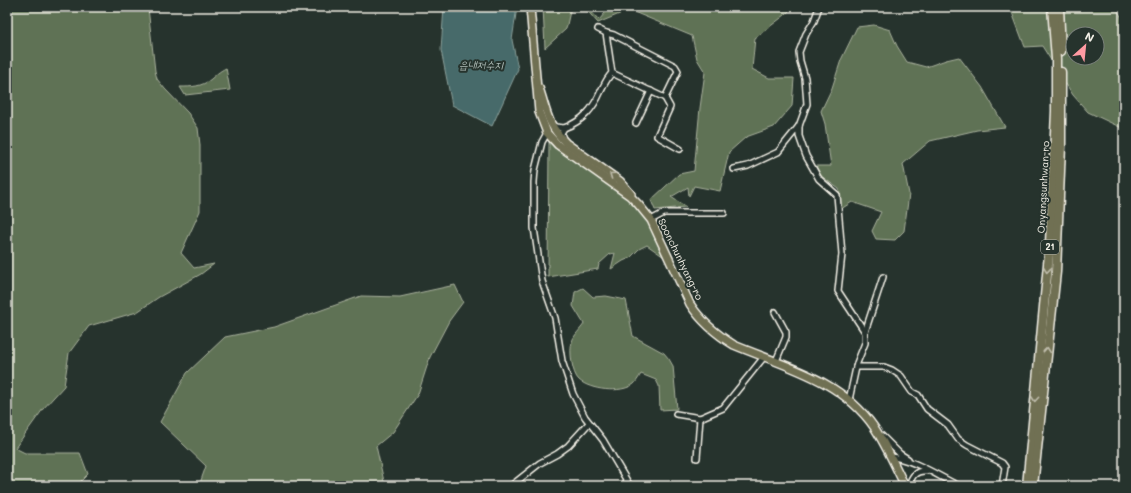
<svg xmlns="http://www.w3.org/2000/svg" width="1131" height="493" font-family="Mali,'Poor Story',sans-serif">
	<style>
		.green { fill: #5f7255; stroke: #aab29e; fill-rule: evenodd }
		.water { fill: #466b6a; stroke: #8ca19c }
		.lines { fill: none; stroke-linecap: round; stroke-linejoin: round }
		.minor-casing { stroke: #f4f1e8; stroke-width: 8 }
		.major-casing { stroke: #f4f1e8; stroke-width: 10 }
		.highway-casing { stroke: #f4f1e8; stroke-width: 11 }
		.minor { stroke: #26332d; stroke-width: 5 }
		.major { stroke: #706f52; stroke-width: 7 }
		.highway { stroke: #706f52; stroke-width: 8 }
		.oneway { stroke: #bfbdac }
		.labels { text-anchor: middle; stroke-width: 4; stroke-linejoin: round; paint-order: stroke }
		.shield { fill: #26332d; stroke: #b6b8b0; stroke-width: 1 }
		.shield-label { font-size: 9px; font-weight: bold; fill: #f4f1e8 }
		.street-label { font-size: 10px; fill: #f4f1e8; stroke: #26332d }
		.water-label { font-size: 11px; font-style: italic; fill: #aebbb6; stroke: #26332d }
	</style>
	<rect width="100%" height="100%" fill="#26332d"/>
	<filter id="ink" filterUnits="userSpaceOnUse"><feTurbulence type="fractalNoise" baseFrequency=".025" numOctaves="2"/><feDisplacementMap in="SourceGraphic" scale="8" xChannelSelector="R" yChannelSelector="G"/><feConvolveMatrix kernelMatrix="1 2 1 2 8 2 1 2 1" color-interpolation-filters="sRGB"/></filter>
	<g filter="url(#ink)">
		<g class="green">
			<polygon points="7,7 108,7 112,9 148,8 155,71 157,79 165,89 188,113 198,128 200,145 200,211 181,253 194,268 214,264 201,274 159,297 137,312 89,326 69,353 64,386 43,409 15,448 25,453 80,453 88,474 76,486 7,486"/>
			<polygon points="543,7 571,7 566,29 545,48"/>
			<polygon points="584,7 587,7 599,20 610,7 793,7 785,15 755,38 752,69 769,78 794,78 792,106 774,127 746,137 729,152 720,191 694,186 689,196 688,187 671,197 686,207 655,210 651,200 679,174 694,171 700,108 705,72 697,59 692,36 629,10 598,23"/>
			<path d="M1010 7H1116L1124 22V129L1088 112 1073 95 1042 46 1025 47ZM1073 34H1097V58H1073Z"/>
			<polygon points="874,25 890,30 897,46 907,62 926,67 946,60 959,57 982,87 1005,127 977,130 930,141 903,164 909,194 904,231 895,240 876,239 872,231 881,212 852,202 841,209 839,189 821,176 816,166 831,166 825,124 821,111 832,88 841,60 857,27"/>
			<path d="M226 68 230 90 185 95 180 87C191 87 202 87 211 79 217 74 218 72 226 68Z"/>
			<polygon points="549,142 633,203 648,223 664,257 647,245 639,249 630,258 623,261 611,269 615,253 610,254 599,264 598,269 548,277"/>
			<polygon points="455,285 463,302 449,321 430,357 418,394 393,432 376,446 385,486 199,486 206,466 160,422 187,373 225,337 274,327 361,296 400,297"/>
			<path d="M583 288 593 297 606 296 626 300 633 336 664 353 669 359 673 366 677 409 660 410 659 386 656 380 641 374C639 377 637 381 634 384 621 394 590 390 579 380 572 374 569 350 572 342 573 336 581 329 584 324L573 306 575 292Z"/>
		</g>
		<polygon class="water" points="444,7 517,7 512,40 518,69 492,126 452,105 441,50"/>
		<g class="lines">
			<g class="minor-casing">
				<g id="minor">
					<polyline points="819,7 814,21 806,34 799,52 800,61 805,78 807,104 799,126 799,136 806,156 819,179 837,195 842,254 838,291 865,332 865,343 857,363 849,400"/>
					<polyline points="606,33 614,35 675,66 678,71 665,98 612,73"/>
					<polyline points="665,98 670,107 657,136 680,149"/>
					<polyline points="636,123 651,91"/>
					<polyline points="552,125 556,127 564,128 561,133 563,139"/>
					<path d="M564 128C583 121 593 109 601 91 604 85 607 78 612 73L606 33 598 29"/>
					<polyline points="547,133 542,142 535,170 534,182 534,228 542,281 555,318 562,361 573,394 585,417 603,440 630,486"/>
					<polyline points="734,169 748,166 778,152 799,126"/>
					<polyline points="651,220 664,213 724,213"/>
					<polyline points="775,312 786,332 786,337 776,361"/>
					<polyline points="865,332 883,277"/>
					<polyline points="856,367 884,367 892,370 901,376 912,392 918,395 927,409 948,425 958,439 967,445 1002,463 1005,467 1002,486"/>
					<polyline points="676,414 700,418 723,408 764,357"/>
					<polyline points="882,436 900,454 908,459"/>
					<path d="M891 457C911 458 940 477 959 486"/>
					<polyline points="697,458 700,418"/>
					<polyline points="511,486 540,463 557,454 568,446 589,423"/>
					<path d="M909 486C911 477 915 470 926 471"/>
				</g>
			</g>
			<g class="major-casing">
				<g id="major">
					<path d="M530 7 539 112 547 133 558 145 630 196 638 204 651 220 690 304C701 321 716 334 734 345 784 366 841 379 874 427 886 445 895 466 905 486"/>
					<path d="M539 88C547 111 547 125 566 143L620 181 631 194"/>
				</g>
			</g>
			<g class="highway-casing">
				<g id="highway">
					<polyline points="1059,7 1061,51"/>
					<polyline points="1027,486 1050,243 1056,111 1056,59 1052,7"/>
					<polyline points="1033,486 1056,272 1061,146 1061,72"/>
				</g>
			</g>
			<use href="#minor" class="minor"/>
			<use href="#major" class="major"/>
			<use href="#highway" class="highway"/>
		</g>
		<defs><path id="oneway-chevron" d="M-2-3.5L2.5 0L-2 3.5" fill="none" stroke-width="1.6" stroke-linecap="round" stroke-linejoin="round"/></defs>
		<g class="oneway">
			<use href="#oneway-chevron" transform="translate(612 175) rotate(-145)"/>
			<use href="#oneway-chevron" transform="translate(1047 270) rotate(96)"/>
			<use href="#oneway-chevron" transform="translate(1047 350) rotate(-84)"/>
			<use href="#oneway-chevron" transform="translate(1035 399) rotate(95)"/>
		</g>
	</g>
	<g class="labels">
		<rect class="shield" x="1041" y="240" width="18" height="14" rx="3"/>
		<g class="shield-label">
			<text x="1050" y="250">21</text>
		</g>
		<g class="street-label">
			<text transform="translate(1043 187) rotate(-87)" y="4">Onyangsunhwan-ro</text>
			<text transform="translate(681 259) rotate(64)" y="4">Soonchunhyang-ro</text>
		</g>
		<g class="water-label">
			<text x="481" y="69">읍내저수지</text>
		</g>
	</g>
	<rect width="1131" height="493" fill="none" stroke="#26332d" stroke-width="24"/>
	<rect x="12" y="12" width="1107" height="469" fill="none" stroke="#f4f1e8" stroke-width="1.5" filter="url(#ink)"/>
	<g transform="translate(1085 46) rotate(27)"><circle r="19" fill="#26332d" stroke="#787f78"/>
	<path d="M0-3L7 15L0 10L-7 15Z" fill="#ff9aa2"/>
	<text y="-6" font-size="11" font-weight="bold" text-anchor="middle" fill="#f4f1e8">N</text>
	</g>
</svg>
